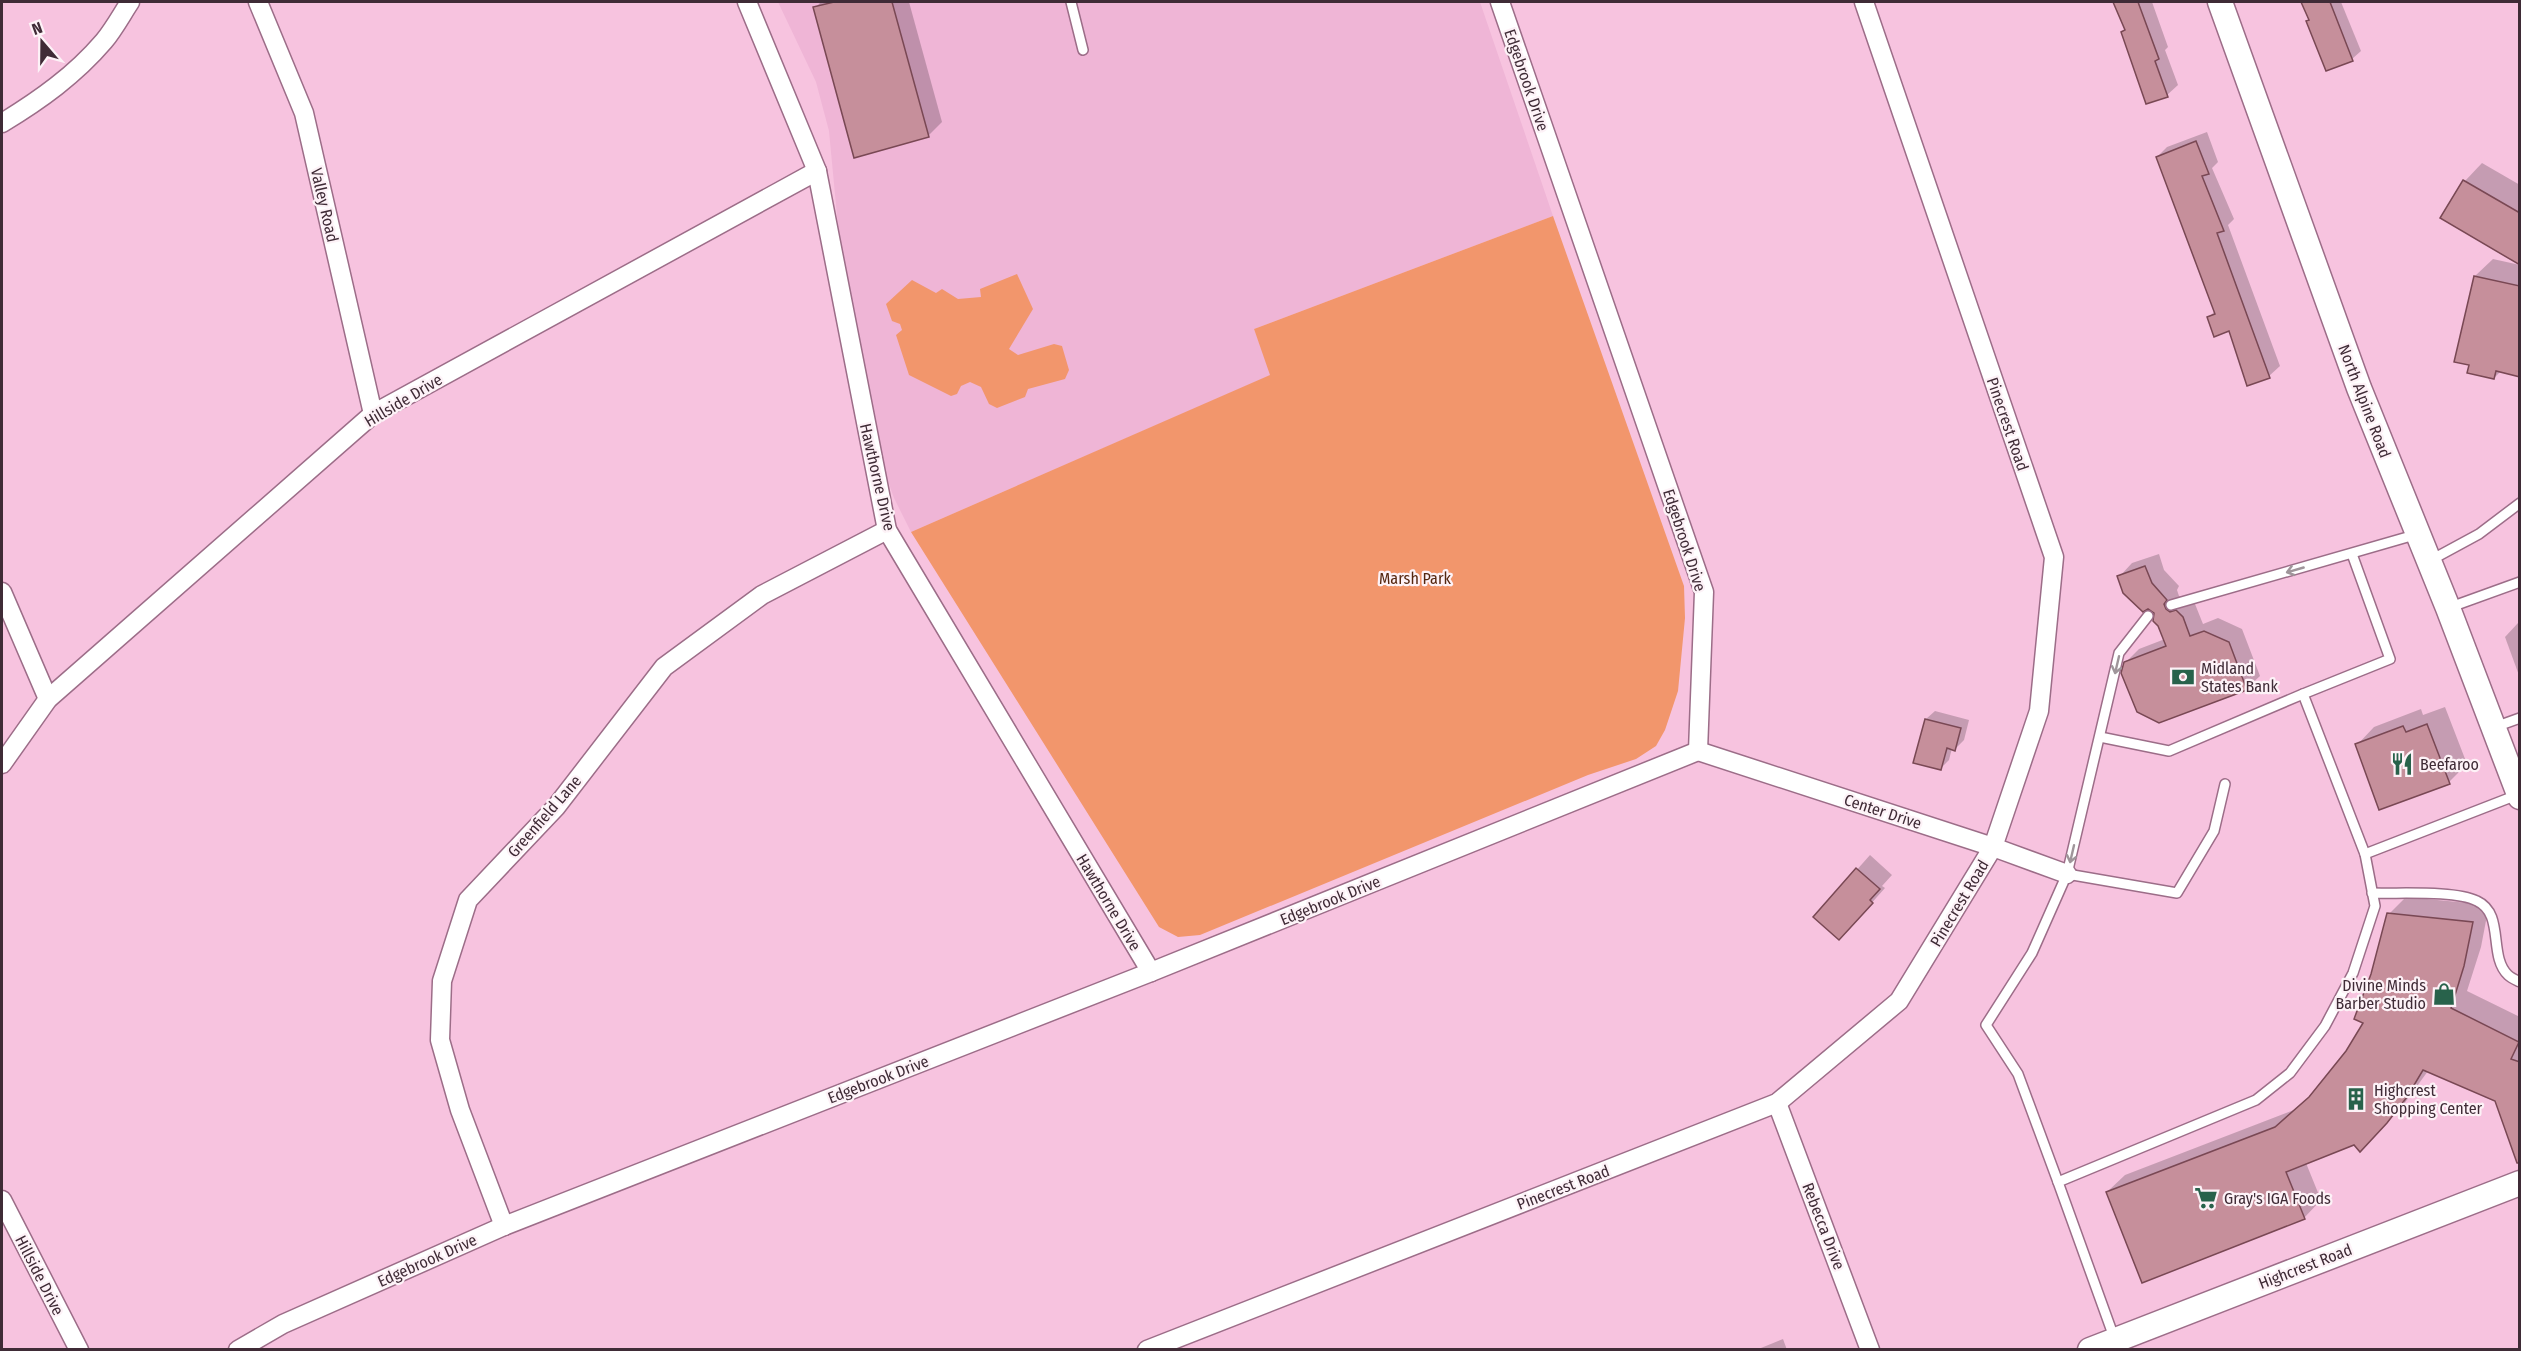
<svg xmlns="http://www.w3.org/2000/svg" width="2521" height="1351" font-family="'Fira Sans Condensed',sans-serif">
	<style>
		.built { fill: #efb5d6 }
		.green { fill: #f2966c }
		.shadow { fill: #0003 }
		.building { fill: #c68f9b; stroke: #794854; stroke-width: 1.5 }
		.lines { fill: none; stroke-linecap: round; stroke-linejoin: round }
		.lane-casing { stroke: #9c6d88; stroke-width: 12 }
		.street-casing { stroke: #9c6d88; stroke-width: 21 }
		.secondary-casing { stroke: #9c6d88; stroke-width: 27 }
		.lane { stroke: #fff; stroke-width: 9 }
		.street { stroke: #fff; stroke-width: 18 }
		.secondary { stroke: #fff; stroke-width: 24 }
		.oneway { stroke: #9f959a }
		.labels { text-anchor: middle; stroke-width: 4.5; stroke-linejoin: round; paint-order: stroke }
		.street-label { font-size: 16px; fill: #3f2b36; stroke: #fdf2f7 }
		.park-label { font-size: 16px; fill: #54260f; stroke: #fdf2f7 }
		.poi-label { font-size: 16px; fill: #3f2b36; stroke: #fdf2f7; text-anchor: start }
	</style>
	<rect width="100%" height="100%" fill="#f7c3df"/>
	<polygon class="built" points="778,2 1480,2 1553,216 1254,329 1271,375 911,532 894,498 883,467 840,247 829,131 816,82"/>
	<g class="green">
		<polygon points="1553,216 1684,586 1685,618 1678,691 1665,730 1656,746 1636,759 1588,775 1200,935 1178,937 1159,927 911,532 1270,375 1254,329"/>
		<polygon points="1017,274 1033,309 1009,349 1018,355 1054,344 1062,346 1069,370 1065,379 1028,389 1025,397 997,408 989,404 981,387 970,382 961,386 957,394 951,396 909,375 896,335 902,330 900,324 892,321 886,304 912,280 936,293 942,289 958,299 981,297 980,289"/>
	</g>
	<g class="shadow">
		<polygon points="821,2 909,2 942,122 929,135 815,8"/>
		<polygon points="2114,2 2152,2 2168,47 2165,50 2178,85 2167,95 2123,32 2126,29"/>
		<polygon points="2302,2 2341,2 2361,51 2352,59 2326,69"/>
		<polygon points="2207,132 2218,162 2212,168 2234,219 2228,225 2280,366 2269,376 2248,384 2229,329 2209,317 2215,311 2157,157 2167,147"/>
		<polygon points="2482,163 2520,185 2520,263 2465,181"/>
		<polygon points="2493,259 2520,265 2520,375 2501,371 2494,378 2475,276"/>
		<polygon points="2159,554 2164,570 2179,586 2177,590 2179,596 2184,599 2190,598 2195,604 2203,624 2218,618 2242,629 2260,676 2246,689 2125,663 2139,649 2165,639 2156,612 2119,577 2132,563"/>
		<polygon points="2518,623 2520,623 2520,678 2505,637"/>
		<polygon points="2445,707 2467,764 2449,782 2357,745 2374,727 2421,709 2423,715"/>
		<polygon points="1935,711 1969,720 1964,740 1955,749 1952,748 1949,760 1940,769 1926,719"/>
		<polygon points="1870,855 1892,875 1882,886 1885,888 1852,925 1815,917"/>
		<polygon points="2406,897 2489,905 2481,947 2467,991 2520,1017 2520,1135 2497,1100 2428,1071 2404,1104 2360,1150 2354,1144 2306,1163 2321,1200 2304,1218 2107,1192 2125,1175 2294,1110 2316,1091 2347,1052 2365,1023 2372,974 2389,914"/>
		<polygon points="1783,1339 1787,1350 1756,1350"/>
	</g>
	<g class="building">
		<polygon points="834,2 892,2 929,137 854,158 813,7"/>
		<polygon points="2113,2 2138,2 2159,59 2155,61 2168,97 2146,104 2121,32 2125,30"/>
		<polygon points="2301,2 2330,2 2353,61 2326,71 2306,21 2309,20"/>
		<polygon points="2196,141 2209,174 2202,176 2224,231 2217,233 2270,378 2247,386 2229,331 2214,337 2207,317 2215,314 2156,157"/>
		<polygon points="2463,180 2520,213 2520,265 2440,218"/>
		<polygon points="2474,276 2520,286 2520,377 2496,371 2494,379 2467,373 2469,365 2454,362"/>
		<polygon points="2145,566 2152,583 2167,600 2164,604 2166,609 2170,612 2176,610 2183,617 2190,636 2204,631 2229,642 2247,690 2159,723 2137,712 2121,673 2124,662 2166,646 2158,626 2153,621 2154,613 2148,609 2143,612 2123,593 2117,576"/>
		<polygon points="1925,719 1961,728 1955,751 1947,748 1941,770 1913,763"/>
		<polygon points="2427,724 2450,784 2379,810 2355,744 2403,726 2406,732"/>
		<polygon points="1856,868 1880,889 1870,900 1873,903 1839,940 1813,917"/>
		<polygon points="2387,913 2473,922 2464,966 2451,1008 2519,1042 2511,1059 2520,1062 2520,1163 2517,1163 2495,1101 2423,1070 2407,1097 2387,1123 2360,1152 2354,1145 2286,1172 2305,1219 2142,1283 2106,1192 2275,1127 2309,1097 2346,1051 2363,1023 2354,1019 2371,974"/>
	</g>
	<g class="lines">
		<g class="lane-casing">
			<g id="lane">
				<polyline points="1071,2 1083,50"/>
				<polyline points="2352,554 2390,659 2303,694 2365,854"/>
				<polyline points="2431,560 2479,534 2520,503"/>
				<polyline points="2171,605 2418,534"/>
				<polyline points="2448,608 2520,582"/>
				<polyline points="2495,727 2520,718"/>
				<polyline points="2100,737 2169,751 2303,694"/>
				<polyline points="2067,874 2177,893 2214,831 2225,784"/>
				<path d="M2372 893C2399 894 2455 890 2477 901 2505 914 2488 956 2508 975 2511 978 2516 980 2520 982"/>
				<polyline points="2058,1182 2018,1074 1986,1025 2032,953 2067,874 2119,653 2148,616"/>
				<polyline points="2115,1340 2058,1182 2256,1100 2290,1073 2325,1026 2353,973 2375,906 2365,854 2517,795"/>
			</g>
		</g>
		<g class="street-casing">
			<g id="street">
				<polyline points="258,2 304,113 373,414"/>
				<polyline points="747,2 817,171 887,530 1151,972"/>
				<polyline points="1500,2 1704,592 1698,751"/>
				<path d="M2 123C40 100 75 75 104 41 114 29 122 14 130 2"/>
				<polyline points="2,592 48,699"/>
				<polyline points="1698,751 1993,847 2067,874"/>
				<polyline points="2,764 48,699 373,414 817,171"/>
				<polyline points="1777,1103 1870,1350"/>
				<polyline points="2,1200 79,1350"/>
				<polyline points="504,1226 460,1110 440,1040 442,981 468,900 556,807 664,667 762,595 887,530"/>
				<polyline points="238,1350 283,1324 504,1226 1151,972 1698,751"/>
				<polyline points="1147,1350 1777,1103 1899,1001 1993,847 2039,711 2054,557 1864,2"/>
			</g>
		</g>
		<g class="secondary-casing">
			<g id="secondary">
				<polyline points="2220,2 2359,388 2448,608 2520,797"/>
				<polyline points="2090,1350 2520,1183"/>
			</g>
		</g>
		<use href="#lane" class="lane"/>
		<use href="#street" class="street"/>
		<use href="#secondary" class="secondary"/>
	</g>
	<defs><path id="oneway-shaft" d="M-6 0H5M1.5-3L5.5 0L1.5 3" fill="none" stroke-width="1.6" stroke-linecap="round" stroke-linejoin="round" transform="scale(1.5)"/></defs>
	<g class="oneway">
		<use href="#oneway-shaft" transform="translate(2295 570) rotate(164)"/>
		<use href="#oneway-shaft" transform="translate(2117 665) rotate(103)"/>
		<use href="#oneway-shaft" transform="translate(2072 854) rotate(103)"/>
	</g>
	<defs>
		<g id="bank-bare" transform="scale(1.8)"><path d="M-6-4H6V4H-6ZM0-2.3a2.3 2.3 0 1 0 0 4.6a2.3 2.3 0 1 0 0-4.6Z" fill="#28624b" stroke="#fdf2f7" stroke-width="2.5" paint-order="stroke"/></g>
		<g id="restaurant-bare" transform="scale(1.8)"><path d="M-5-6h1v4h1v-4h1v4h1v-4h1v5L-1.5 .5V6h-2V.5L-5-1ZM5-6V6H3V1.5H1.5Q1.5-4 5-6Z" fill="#28624b" stroke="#fdf2f7" stroke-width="2.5" paint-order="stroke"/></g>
		<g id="shop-bare" transform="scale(1.8)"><path d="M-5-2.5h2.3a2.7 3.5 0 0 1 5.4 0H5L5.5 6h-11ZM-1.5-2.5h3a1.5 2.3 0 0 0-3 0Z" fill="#28624b" stroke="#fdf2f7" stroke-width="2.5" paint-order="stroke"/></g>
		<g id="building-bare" transform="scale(1.8)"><path d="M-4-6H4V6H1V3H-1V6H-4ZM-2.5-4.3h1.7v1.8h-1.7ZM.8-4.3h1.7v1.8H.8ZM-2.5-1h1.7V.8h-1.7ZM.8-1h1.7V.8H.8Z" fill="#28624b" stroke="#fdf2f7" stroke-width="2.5" paint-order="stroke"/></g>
		<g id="supermarket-bare" transform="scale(1.8)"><path d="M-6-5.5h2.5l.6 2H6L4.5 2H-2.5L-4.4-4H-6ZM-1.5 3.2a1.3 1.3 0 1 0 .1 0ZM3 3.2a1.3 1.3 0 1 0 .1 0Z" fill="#28624b" stroke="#fdf2f7" stroke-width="2.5" paint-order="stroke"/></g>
	</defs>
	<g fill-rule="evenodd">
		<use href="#bank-bare" x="2183" y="677"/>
		<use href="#restaurant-bare" x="2402" y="764"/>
		<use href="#shop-bare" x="2444" y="994"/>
		<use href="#building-bare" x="2356" y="1099"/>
		<use href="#supermarket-bare" x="2206" y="1198"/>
	</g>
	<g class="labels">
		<g class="street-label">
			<text transform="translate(1527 80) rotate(71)" y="6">Edgebrook Drive</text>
			<text transform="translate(325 205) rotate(77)" y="6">Valley Road</text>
			<text transform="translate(403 400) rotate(-31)" y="6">Hillside Drive</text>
			<text transform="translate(2365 401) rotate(69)" y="6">North Alpine Road</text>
			<text transform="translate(2008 424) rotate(71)" y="6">Pinecrest Road</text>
			<text transform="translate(878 477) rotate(77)" y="6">Hawthorne Drive</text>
			<text transform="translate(1685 540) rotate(72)" y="6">Edgebrook Drive</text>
			<text transform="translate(1883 811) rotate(18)" y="6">Center Drive</text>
			<text transform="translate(544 816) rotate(-49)" y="6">Greenfield Lane</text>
			<text transform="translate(1330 900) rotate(-22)" y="6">Edgebrook Drive</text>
			<text transform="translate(1109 902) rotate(59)" y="6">Hawthorne Drive</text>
			<text transform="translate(1959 903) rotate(-59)" y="6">Pinecrest Road</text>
			<text transform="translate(878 1079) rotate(-21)" y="6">Edgebrook Drive</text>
			<text transform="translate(1563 1187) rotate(-21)" y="6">Pinecrest Road</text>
			<text transform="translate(1824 1226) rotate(69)" y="6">Rebecca Drive</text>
			<text transform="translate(427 1260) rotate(-24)" y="6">Edgebrook Drive</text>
			<text transform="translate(2305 1266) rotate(-21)" y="6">Highcrest Road</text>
			<text transform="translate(40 1275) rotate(63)" y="6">Hillside Drive</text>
		</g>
		<g class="park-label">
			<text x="1415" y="584">Marsh Park</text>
		</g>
		<g class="poi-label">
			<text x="2201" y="674">Midland<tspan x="2201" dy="18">States Bank</tspan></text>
			<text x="2420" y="770">Beefaroo</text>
			<text x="2426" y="991" text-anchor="end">Divine Minds<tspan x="2426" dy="18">Barber Studio</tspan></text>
			<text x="2374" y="1096">Highcrest<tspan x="2374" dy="18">Shopping Center</tspan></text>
			<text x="2224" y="1204">Gray's IGA Foods</text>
		</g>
	</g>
	<rect width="2521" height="1351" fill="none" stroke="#3f2b36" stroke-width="6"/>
	<g transform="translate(42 42) rotate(340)" stroke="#fdf2f7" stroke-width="4.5" paint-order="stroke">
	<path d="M0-4.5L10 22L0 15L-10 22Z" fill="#3f2b36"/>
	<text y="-9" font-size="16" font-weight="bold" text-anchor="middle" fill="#3f2b36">N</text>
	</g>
</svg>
